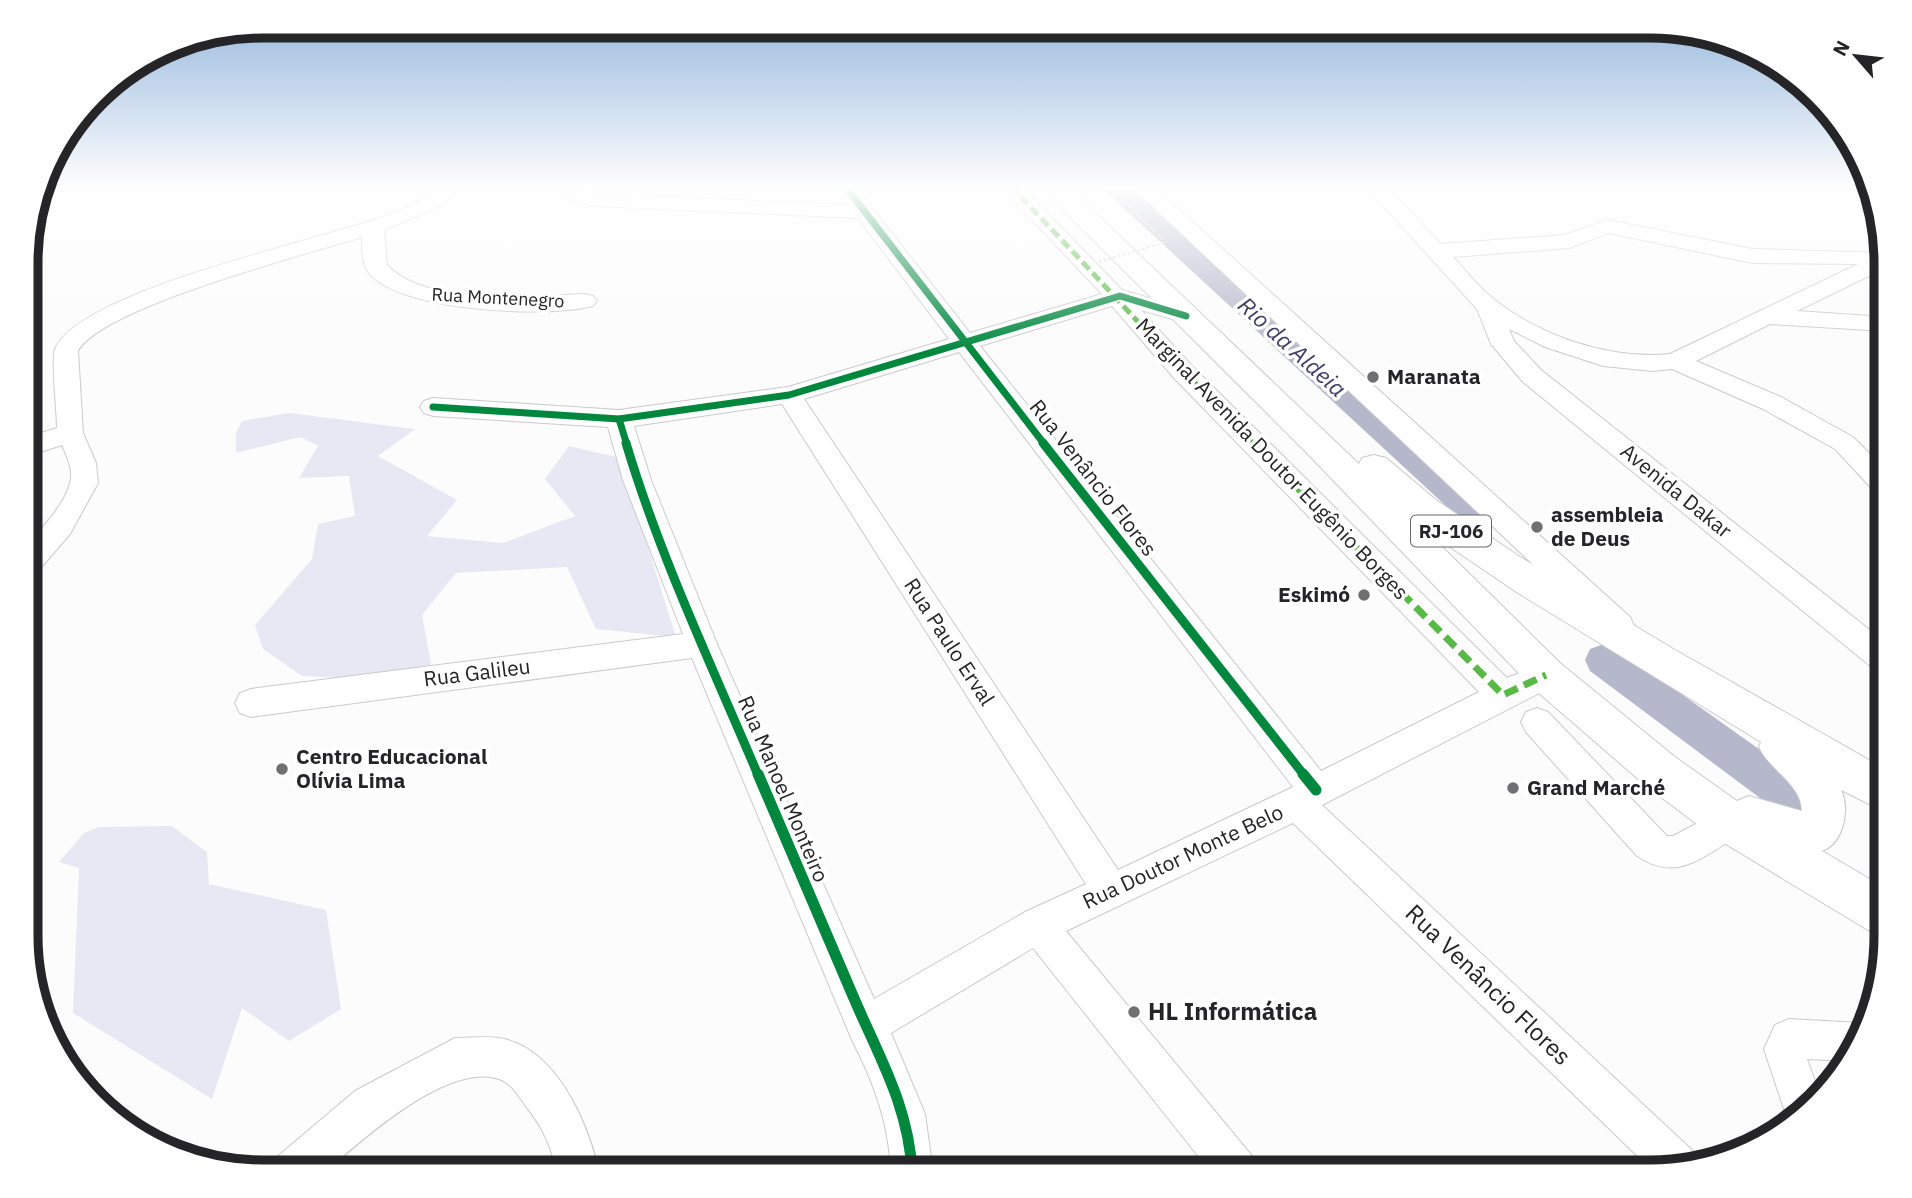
<svg xmlns="http://www.w3.org/2000/svg" width="1912" height="1198" font-family="'IBM Plex Sans',sans-serif">
	<style>
		.green { fill: #e7e8f4 }
		.lines { fill: none; stroke-linecap: round; stroke-linejoin: round }
		.river { fill: #b5b7cb; fill-rule: evenodd }
		.minor-casing { stroke: #cacacc; stroke-width: 2 }
		.highway-casing { stroke: #cacacc; stroke-width: 2 }
		.path { stroke: #dbdbdc; stroke-width: 2.5; stroke-dasharray: 2.5 2.5; stroke-linecap: butt }
		.minor { fill: #fff; fill-rule: evenodd }
		.highway { fill: #fff; fill-rule: evenodd }
		.path-bridge { stroke: #dbdbdc; stroke-width: 2.5; stroke-dasharray: 2.5 2.5; stroke-linecap: butt }
		.quiet-far1 { stroke: #58b947; stroke-width: 5; stroke-dasharray: 10 5; stroke-linecap: butt }
		.quiet { stroke: #58b947; stroke-width: 7; stroke-dasharray: 14 7; stroke-linecap: butt }
		.cycleway-far2-casing { stroke: #fff; stroke-width: 10 }
		.cycleway-far1-casing { stroke: #fff; stroke-width: 13 }
		.cycleway-casing { stroke: #fff; stroke-width: 16 }
		.cycleway-far2 { stroke: #00873e; stroke-width: 7 }
		.cycleway-far1 { stroke: #00873e; stroke-width: 9 }
		.cycleway { stroke: #00873e; stroke-width: 11 }
		.poi-dot { fill: #707073; stroke: #fff; stroke-width: 2.5 }
		.labels { text-anchor: middle; stroke-width: 7; stroke-linejoin: round; paint-order: stroke }
		.far-street-label { font-size: 18px; fill: #252528; stroke: #fff }
		.shield { fill: #fff; stroke: #666668; stroke-width: 2 }
		.shield-label { font-size: 19px; font-weight: bold; fill: #252528 }
		.poi-label { font-size: 21px; font-weight: bold; fill: #252528; stroke: #fff; text-anchor: start }
		.street-label { font-size: 21px; fill: #252528; stroke: #fff }
		.water-label { font-size: 23px; font-style: italic; fill: #3d3d68; stroke: #fff }
		.near-street-label { font-size: 24px; fill: #252528; stroke: #fff }
		.near-poi-label { font-size: 24px; font-weight: bold; fill: #252528; stroke: #fff; text-anchor: start }
		.rim { fill: none; stroke: #252528; stroke-width: 9 }
	</style>
	<rect width="100%" height="100%" fill="#fcfcfd"/>
	<g class="green">
		<polygon points="289,413 415,429 378,456 457,500 427,536 503,543 575,516 545,479 569,446 620,458 676,637 596,629 567,567 456,573 422,615 432,670 363,679 302,676 263,649 255,625 312,559 318,524 355,516 349,476 299,478 318,446 301,437 236,453 236,433 242,421"/>
		<polygon points="172,826 207,852 209,884 326,910 341,1009 289,1041 242,1008 212,1099 73,1013 79,868 59,862 84,833 99,827"/>
	</g>
	<g class="lines">
		<g class="river">
			<polygon points="1100,186 1128,186 1483,500 1488,509 1483,518 1471,522 1459,518"/>
			<polygon points="1604,644 1618,649 1814,788 1820,802 1814,816 1799,821 1784,816 1590,671 1585,660 1590,649"/>
		</g>
		<g class="minor-casing">
			<g id="minor">
				<path d="M442 186H465L440 206 384 230 387 265C427 307 531 296 585 294L593 296 597 301 593 306C548 318 400 312 369 273 361 263 362 249 362 237 308 254 102 307 78 351L83 433 96 463 98 483 70 534 38 571 28 574V544C42 528 65 504 70 483 74 471 67 457 62 445L28 456V437L57 428C57 411 51 359 55 349 81 290 321 240 386 216 406 209 425 198 442 186Z"/>
				<path d="M555 186H578L594 194 849 205 835 186H855L970 333 1102 294 1000 186H1021L1122 290 1194 311 1198 316 1194 321 1186 323 1141 310 1192 366 1507 678 1546 662 1557 666 1562 675 1557 684 1322 805 1694 1152 1698 1161 1664 1171H1653L1293 823 1066 931 1252 1156 1258 1171H1210L1033 948 891 1033 925 1114 933 1172H891C889 1123 874 1083 852 1040L692 658 251 717 240 713 235 703 240 693 251 689 683 634 623 480 608 427 433 416 424 413 420 407 424 401 433 398 619 410 788 387 949 339 858 218 594 206 574 202ZM1112 306 1174 378 1479 692 1321 771 980 346ZM959 352 1293 787 1118 870 804 399ZM782 404 1086 884 1025 912 874 999 717 644 651 480 634 426Z"/>
				<polygon points="1131,186 1153,186 1630,617 1634,626 1630,635 1619,638 1608,635"/>
				<path d="M1365 186H1386L1441 244 1565 235 1607 220 1752 249 1885 253V268L1797 311 1885 317V331L1770 324 1696 361 1781 397 1853 437 1885 469V495L1875 492 1835 449 1763 409 1672 369 1653 371 1603 366 1545 347 1509 329 1514 341 1541 370 1885 642V673L1874 669 1523 382 1491 344 1477 309ZM1609 233 1752 263 1858 264 1670 354C1609 360 1538 336 1490 296 1476 285 1466 270 1453 257L1569 248Z"/>
				<path d="M1537 708 1548 712 1667 836H1673L1730 806 1742 811 1747 822 1742 833C1705 855 1678 884 1637 856L1526 732 1521 722 1526 712Z"/>
				<polygon points="1789,1019 1861,1023 1848,1061 1807,1059 1819,1092 1788,1121 1764,1049 1775,1025"/>
				<path d="M455 1038C469 1038 485 1036 499 1038 556 1047 588 1123 599 1172H557C551 1145 542 1126 525 1105 518 1095 511 1083 499 1079 447 1062 362 1140 325 1172H271L277 1157 355 1091Z"/>
			</g>
		</g>
		<g class="highway-casing">
			<path id="highway" d="M1039 186H1067L1359 464 1362 458 1374 455 1386 458 1436 500 1517 555 1675 650 1885 769V812L1841 790C1850 809 1844 843 1822 851L1885 888V937L1868 930 1714 837 1645 785 1532 687 1304 450ZM1425 530 1518 593 1761 742 1759 747C1770 771 1801 783 1802 811L1749 796 1737 801 1675 757 1560 663Z"/>
		</g>
		<polyline class="path" points="1107,186 1166,242"/>
		<use href="#minor" class="minor"/>
		<use href="#highway" class="highway"/>
		<polyline class="path-bridge" points="1099,262 1166,242"/>
		<path class="quiet-far1" d="M1010 186C1093 271 1171 360 1255 445"/>
		<polyline class="quiet" points="1253,443 1503,695 1546,675"/>
		<g class="cycleway-far2-casing">
			<g id="cycleway-far2">
				<polyline points="845,186 1045,445"/>
				<polyline points="433,407 619,419 789,395 1120,296 1186,316"/>
				<polyline points="619,419 627,445"/>
			</g>
		</g>
		<g class="cycleway-far1-casing">
			<g id="cycleway-far1">
				<path d="M626 443C660 557 712 666 758 775"/>
				<polyline points="1043,443 1304,775"/>
			</g>
		</g>
		<g class="cycleway-casing">
			<g id="cycleway">
				<path d="M758 774C789 848 821 922 853 996 878 1055 909 1106 912 1172"/>
				<polyline points="1303,774 1316,790"/>
			</g>
		</g>
		<use href="#cycleway-far2" class="cycleway-far2"/>
		<use href="#cycleway-far1" class="cycleway-far1"/>
		<use href="#cycleway" class="cycleway"/>
	</g>
	<linearGradient id="sky" x2="0" y2="1"><stop stop-color="#93b5dc"/><stop offset="0.53" stop-color="#fefefe"/><stop offset="1" stop-color="#fefefe" stop-opacity="0"/></linearGradient>
	<rect width="1912" height="353" fill="url(#sky)"/>
	<g class="poi-dot">
		<circle cx="1373" cy="377" r="7"/>
		<circle cx="1537" cy="527" r="7"/>
		<circle cx="1364" cy="595" r="7"/>
		<circle cx="282" cy="769" r="7"/>
		<circle cx="1513" cy="788" r="7"/>
		<circle cx="1134" cy="1012" r="7"/>
	</g>
	<g class="labels">
		<g class="far-street-label">
			<text transform="translate(498 298) rotate(3)" y="6">Rua Montenegro</text>
		</g>
		<rect class="shield" x="1411" y="515.5" width="80" height="31" rx="5"/>
		<g class="shield-label">
			<text x="1451" y="538">RJ-106</text>
		</g>
		<g class="poi-label">
			<text x="1387" y="384">Maranata</text>
			<text x="1551" y="522">assembleia<tspan x="1551" dy="24">de Deus</tspan></text>
			<text x="1350" y="602" text-anchor="end">Eskimó</text>
			<text x="296" y="764">Centro Educacional<tspan x="296" dy="24">Olívia Lima</tspan></text>
			<text x="1527" y="795">Grand Marché</text>
		</g>
		<g class="street-label">
			<text transform="translate(1272 459) rotate(46)" y="7">Marginal Avenida Doutor Eugênio Borges</text>
			<text transform="translate(1093 478) rotate(52)" y="7">Rua Venâncio Flores</text>
			<text transform="translate(1676 491) rotate(39)" y="7">Avenida Dakar</text>
			<text transform="translate(949 642) rotate(57)" y="7">Rua Paulo Erval</text>
			<text transform="translate(477 673) rotate(-7)" y="7">Rua Galileu</text>
			<text transform="translate(783 789) rotate(67)" y="7">Rua Manoel Monteiro</text>
			<text transform="translate(1183 857) rotate(-25)" y="7">Rua Doutor Monte Belo</text>
		</g>
		<g class="water-label">
			<text transform="translate(1292 347) rotate(42)" y="8">Rio da Aldeia</text>
		</g>
		<g class="near-street-label">
			<text transform="translate(1488 985) rotate(44)" y="8">Rua Venâncio Flores</text>
		</g>
		<g class="near-poi-label">
			<text x="1148" y="1020">HL Informática</text>
		</g>
	</g>
	<path d="M0 0H1912V1198H0ZM262 38H1650A224 224 0 0 1 1874 262V936A224 224 0 0 1 1650 1160H262A224 224 0 0 1 38 936V262A224 224 0 0 1 262 38Z" fill="#fff" fill-rule="evenodd"/>
	<path class="rim" d="M262 38H1650A224 224 0 0 1 1874 262V936A224 224 0 0 1 1650 1160H262A224 224 0 0 1 38 936V262A224 224 0 0 1 262 38Z"/>
	<g transform="translate(1856 56) rotate(298)" stroke="#ffffff" stroke-width="5" paint-order="stroke">
	<path d="M0-5L12 26L0 18L-12 26Z" fill="#252528"/>
	<text y="-10" font-size="19" font-weight="bold" text-anchor="middle" fill="#252528">N</text>
	</g>
</svg>
